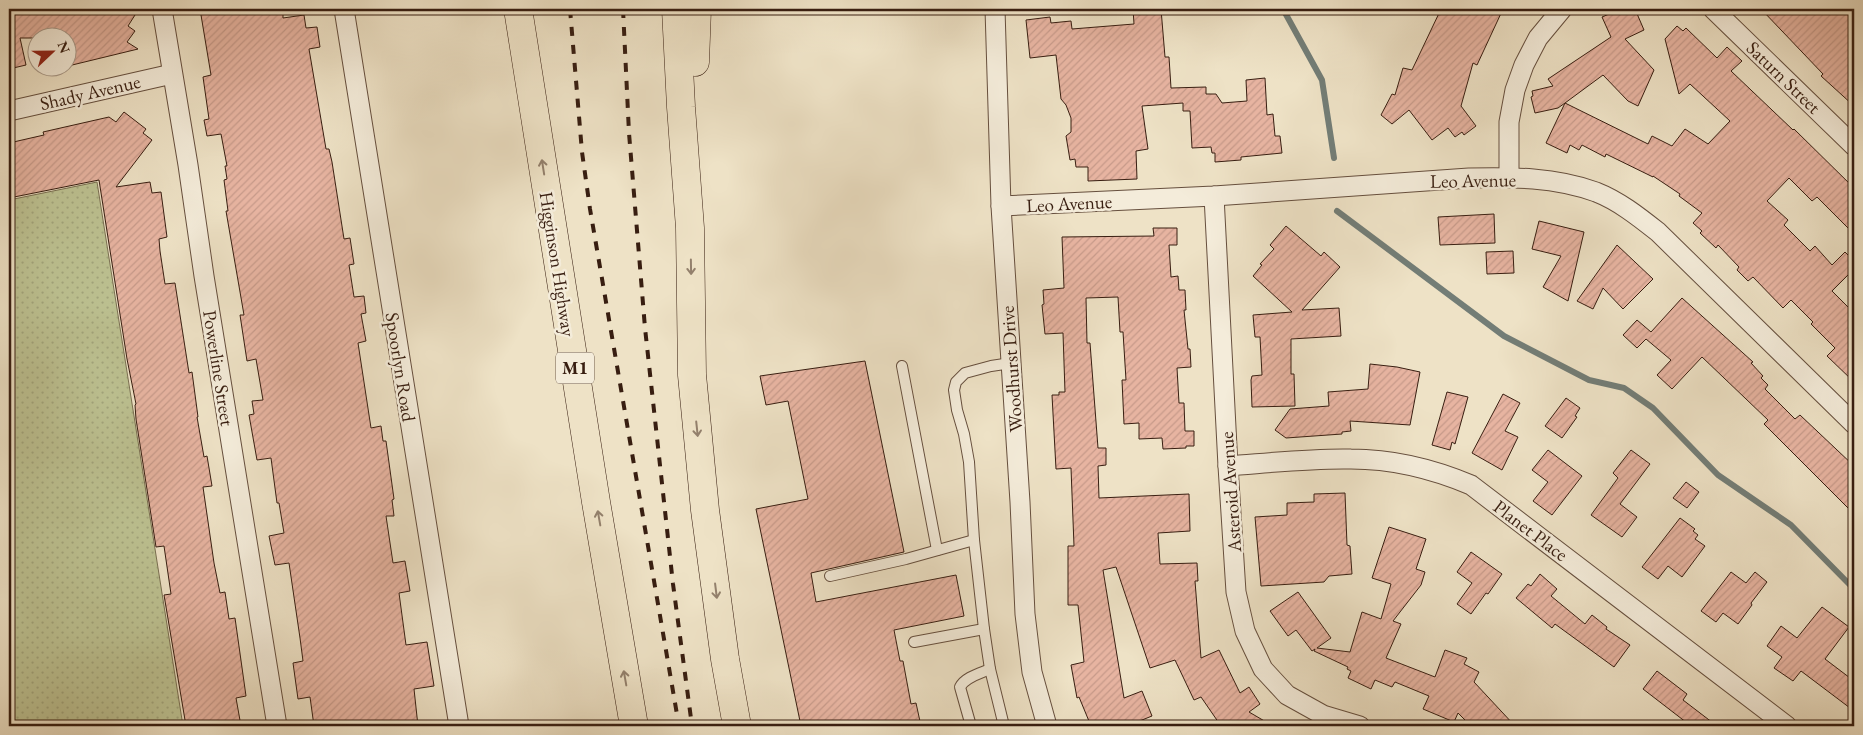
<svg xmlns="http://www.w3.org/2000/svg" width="1863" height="735" font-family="'EB Garamond',serif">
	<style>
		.grass { fill: url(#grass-dots); stroke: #7a7052 }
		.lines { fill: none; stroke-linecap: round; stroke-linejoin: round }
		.stream { stroke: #737d76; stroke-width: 6 }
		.building { fill: url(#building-hatch); stroke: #381e11 }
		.lane-casing { stroke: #664f3e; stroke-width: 12 }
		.street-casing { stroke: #664f3e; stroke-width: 21 }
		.highway-casing { stroke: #381e11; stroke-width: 29 }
		.lane { stroke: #f4ecda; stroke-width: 10 }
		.street { stroke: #f4ecda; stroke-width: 19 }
		.highway { stroke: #eee2c6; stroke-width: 28 }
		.rail { stroke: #381e11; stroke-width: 4; stroke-dasharray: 9 9; stroke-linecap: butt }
		.oneway { stroke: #93806c }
		.labels { text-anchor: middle; stroke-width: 5; stroke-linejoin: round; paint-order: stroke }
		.shield { fill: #f4ecda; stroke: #705c4d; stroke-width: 1 }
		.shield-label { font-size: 18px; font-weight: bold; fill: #381e11 }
		.street-label { font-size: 19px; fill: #381e11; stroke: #f4ecda }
	</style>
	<defs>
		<pattern id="grass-dots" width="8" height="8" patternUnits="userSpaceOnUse" patternTransform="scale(1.25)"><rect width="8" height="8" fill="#bdc292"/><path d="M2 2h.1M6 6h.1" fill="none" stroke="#a3a67d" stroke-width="1.8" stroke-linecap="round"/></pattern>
		<pattern id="building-hatch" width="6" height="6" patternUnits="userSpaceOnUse" patternTransform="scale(1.25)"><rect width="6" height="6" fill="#e7b4a1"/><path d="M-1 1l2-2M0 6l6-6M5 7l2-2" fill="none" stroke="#c79a8a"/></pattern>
	</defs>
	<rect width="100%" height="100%" fill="#eee2c6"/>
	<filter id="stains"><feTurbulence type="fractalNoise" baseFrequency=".004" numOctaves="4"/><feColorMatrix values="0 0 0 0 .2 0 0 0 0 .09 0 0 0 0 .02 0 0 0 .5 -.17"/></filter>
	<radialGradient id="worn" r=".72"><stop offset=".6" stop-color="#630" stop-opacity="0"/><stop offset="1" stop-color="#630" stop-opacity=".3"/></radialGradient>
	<polygon class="grass" points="97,182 183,726 9,726 9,200"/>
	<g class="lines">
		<g class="stream">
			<polyline points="1283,9 1322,80 1334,158"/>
			<polyline points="1337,211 1504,336 1589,380 1624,388 1653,408 1718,475 1791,525 1854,589"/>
		</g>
	</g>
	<g class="building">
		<polygon points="9,9 125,9 135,15 128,26 135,31 127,42 138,49 68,66 68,38 20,38 26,65 9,69"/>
		<polygon points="200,9 283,9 283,18 304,15 306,28 317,27 320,47 309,49 326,149 329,149 332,162 344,239 350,238 354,264 349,265 354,297 364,296 366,313 361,314 366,341 358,343 371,428 381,426 383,441 386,441 394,499 392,500 394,516 386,516 393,563 405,561 410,591 399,593 406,645 427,642 434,686 414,689 418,726 314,726 310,697 298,699 293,663 303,661 300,638 289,563 275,565 269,536 284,533 279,503 277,503 271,458 257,460 249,415 254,414 252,401 263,400 256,359 247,361 240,315 244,315 226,211 228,211 224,180 227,179 225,166 227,166 221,134 207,136 204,120 209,119 203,77 211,75"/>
		<polygon points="1133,9 1161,9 1165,57 1169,57 1171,88 1206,87 1206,94 1216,94 1222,103 1247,101 1246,80 1265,78 1267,115 1273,114 1275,136 1280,136 1282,153 1241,157 1241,160 1215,162 1215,153 1212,153 1211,147 1192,148 1190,111 1183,111 1183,103 1142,106 1148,149 1136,151 1137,179 1088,181 1088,167 1076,167 1075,159 1070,160 1066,136 1071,132 1071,118 1066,105 1061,99 1056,55 1030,58 1026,20 1050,17 1051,23 1071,21 1072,29 1134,24"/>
		<polygon points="1441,9 1503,9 1477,65 1473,63 1461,106 1476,126 1464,135 1462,132 1455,137 1448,128 1432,140 1409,110 1392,124 1381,115 1392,94 1395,95 1403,68 1412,70"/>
		<polygon points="1621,9 1635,9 1644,30 1625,39 1654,70 1638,106 1628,101 1603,75 1565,103 1648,144 1652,136 1672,146 1685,129 1708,144 1730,121 1690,84 1679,94 1665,39 1677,26 1683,31 1686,28 1717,58 1727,47 1742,61 1731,71 1793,130 1794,129 1854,188 1854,234 1817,197 1812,201 1789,178 1767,201 1788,220 1784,225 1810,251 1815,246 1832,265 1845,252 1854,261 1854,269 1832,291 1854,313 1854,382 1827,356 1835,348 1811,324 1813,322 1791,300 1783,308 1753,277 1748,281 1737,270 1739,267 1718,245 1716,248 1700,233 1702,231 1693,223 1702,213 1679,196 1680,194 1653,176 1653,177 1606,154 1605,157 1582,145 1579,150 1570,145 1567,153 1546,143 1565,103 1558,108 1535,113 1531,97 1533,96 1532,91 1553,86 1548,79 1611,37 1602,17"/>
		<polygon points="1761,9 1854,9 1854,106 1821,76 1823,74"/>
		<polygon points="124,112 146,129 143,133 152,140 116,187 150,182 152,193 161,192 167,237 159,239 160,251 165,284 175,283 189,373 192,372 198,417 197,417 204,457 207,456 212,486 203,487 214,563 220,593 225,592 229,619 235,618 246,696 236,698 241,726 186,726 164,595 171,594 164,546 156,547 136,419 135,405 136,404 127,359 99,180 9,198 9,143 44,135 43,132 109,117 116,122"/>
		<polygon points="1494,214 1495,243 1440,245 1438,217"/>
		<polygon points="1539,221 1584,232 1568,301 1543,287 1561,256 1532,249"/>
		<polygon points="1286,226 1321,256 1324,252 1340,267 1302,310 1339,308 1341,336 1291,339 1291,374 1294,374 1295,406 1252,407 1251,380 1252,376 1262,375 1260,337 1255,337 1253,315 1292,312 1253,276 1262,265 1260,264 1274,249 1270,245"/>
		<polygon points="1153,228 1177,228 1177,245 1169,245 1171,277 1178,276 1179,290 1185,290 1186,310 1184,310 1188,349 1190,349 1191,367 1177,368 1179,403 1184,403 1185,431 1194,431 1194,446 1186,446 1186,448 1163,449 1162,438 1139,439 1139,423 1124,424 1122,380 1126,380 1123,332 1120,332 1118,297 1086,298 1087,343 1090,343 1098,448 1106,448 1106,465 1098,466 1099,498 1189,494 1190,531 1158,533 1160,564 1197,563 1198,581 1195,581 1201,658 1219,650 1240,693 1249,687 1260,704 1249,712 1273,726 1221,726 1201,697 1194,700 1175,660 1150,668 1116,567 1103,570 1124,698 1142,691 1152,716 1127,726 1091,726 1079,697 1077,698 1071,665 1084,662 1078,605 1068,605 1068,546 1074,546 1071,468 1056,469 1052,395 1059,395 1059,392 1065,392 1063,333 1045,334 1042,305 1044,304 1043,290 1064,288 1062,237 1154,236"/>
		<polygon points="1617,245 1653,279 1623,309 1603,288 1593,309 1577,301"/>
		<polygon points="1513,251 1514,273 1487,274 1486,252"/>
		<polygon points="1682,298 1753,362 1751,363 1763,376 1761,378 1768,385 1765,389 1795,419 1800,415 1854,466 1854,514 1764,424 1768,420 1702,357 1672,389 1657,375 1671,360 1646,339 1637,348 1623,335 1637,320 1651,332"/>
		<polygon points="865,361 904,552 811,573 816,602 956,575 964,616 894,630 900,661 903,661 911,704 916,703 921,726 801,726 756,509 808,499 788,401 766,405 760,376"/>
		<polygon points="1370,364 1397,367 1420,372 1410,425 1350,421 1351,431 1342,432 1342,434 1286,438 1275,430 1290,409 1329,406 1328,392 1368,389"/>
		<polygon points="1447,392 1468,397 1455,444 1452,442 1450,450 1432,445"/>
		<polygon points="1503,394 1520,403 1505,431 1518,437 1502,470 1472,453"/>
		<polygon points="1566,398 1580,408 1575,416 1577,417 1562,438 1545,426"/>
		<polygon points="1548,450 1582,476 1552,515 1533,501 1548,482 1532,470"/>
		<polygon points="1631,450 1650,464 1620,504 1637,517 1622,537 1591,515 1618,478 1613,473"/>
		<polygon points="1686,482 1699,492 1687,508 1673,498"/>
		<polygon points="1345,493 1347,545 1350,546 1352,574 1329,576 1324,582 1261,586 1255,517 1287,515 1287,503 1314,502 1314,494"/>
		<polygon points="1680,518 1695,529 1693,531 1698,535 1695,539 1705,546 1682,577 1668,566 1658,579 1642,567"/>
		<polygon points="1389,527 1426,539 1416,569 1425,572 1421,585 1393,621 1401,624 1386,658 1435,677 1445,650 1467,658 1464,664 1479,672 1474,682 1515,726 1471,726 1458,713 1454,722 1423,709 1429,696 1395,682 1392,687 1375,680 1371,689 1348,678 1351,671 1347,669 1348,667 1314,651 1315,649 1312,651 1296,630 1288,636 1270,611 1298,592 1331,638 1317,648 1350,652 1362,612 1381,619 1391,584 1372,578"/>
		<polygon points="1471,552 1502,574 1488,594 1486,593 1471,614 1457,604 1472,583 1457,572"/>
		<polygon points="1731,572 1746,583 1755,572 1767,582 1751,603 1752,605 1738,624 1723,613 1716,622 1701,611"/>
		<polygon points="1540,574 1557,589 1551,596 1585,624 1592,615 1607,627 1606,629 1630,645 1614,667 1555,624 1552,628 1516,598 1528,584 1531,586"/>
		<polygon points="1822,607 1849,627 1825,659 1854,681 1854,711 1801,671 1793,681 1774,668 1782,657 1767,646 1781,626 1797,638"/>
		<polygon points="1657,671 1687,694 1683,700 1717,726 1691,726 1643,689"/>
	</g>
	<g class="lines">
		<g class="lane-casing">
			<g id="lane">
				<polyline points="902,366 937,550"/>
				<polyline points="830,576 906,559 974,540"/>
				<polyline points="914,642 984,629"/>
				<path d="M971 726 960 687C965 677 981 673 990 669"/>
				<polyline points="1004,726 990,669 984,629 974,540 969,462 964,434 957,410 954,390 956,382 965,373 991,366 1011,363"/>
			</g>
		</g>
		<g class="street-casing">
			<g id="street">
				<polyline points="162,9 188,165 204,276 277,726"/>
				<polyline points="344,9 459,726"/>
				<polyline points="995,9 1001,206 1020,502 1025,614 1032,672 1047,726"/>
				<polyline points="1713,9 1854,146"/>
				<polyline points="9,111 172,74"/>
				<polyline points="1509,177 1509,122 1515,90 1524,65 1538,38 1562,9"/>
				<polyline points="1214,196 1228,466 1236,592 1245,631 1263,669 1287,695 1323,715 1360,726"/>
				<path d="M1001 206 1214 196 1469 178C1512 177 1555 177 1596 192 1619 201 1639 217 1658 232L1854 424"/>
				<path d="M1228 466C1268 463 1312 458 1351 459 1392 459 1433 469 1471 485L1787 726"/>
			</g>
		</g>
		<g class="highway-casing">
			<g id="highway">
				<polyline points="518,9 596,502 634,726"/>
				<polyline points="676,9 681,107 690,228 692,375 705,510 725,659 737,726"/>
				<polyline points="695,62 697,9"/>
			</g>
		</g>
		<use href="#lane" class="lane"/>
		<use href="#street" class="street"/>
		<use href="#highway" class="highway"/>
		<g class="rail">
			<polyline points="570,9 582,152 590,209 679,726"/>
			<polyline points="623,9 629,133 645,328 673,584 692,726"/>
		</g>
	</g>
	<defs><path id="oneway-shaft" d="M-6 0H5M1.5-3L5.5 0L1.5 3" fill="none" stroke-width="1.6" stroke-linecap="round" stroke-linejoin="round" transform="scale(1.25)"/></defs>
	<g class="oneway">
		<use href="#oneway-shaft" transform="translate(543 167) rotate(-99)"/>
		<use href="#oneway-shaft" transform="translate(691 267) rotate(89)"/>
		<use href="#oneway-shaft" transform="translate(697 429) rotate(84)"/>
		<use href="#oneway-shaft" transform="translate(599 518) rotate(-100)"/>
		<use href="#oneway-shaft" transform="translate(716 591) rotate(83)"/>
		<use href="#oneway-shaft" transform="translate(625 678) rotate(-100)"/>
	</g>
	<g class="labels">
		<rect class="shield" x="556" y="352.5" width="38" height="31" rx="4"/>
		<g class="shield-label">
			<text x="575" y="374">M1</text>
		</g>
		<g class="street-label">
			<text transform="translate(1784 77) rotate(44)" y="7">Saturn Street</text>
			<text transform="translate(90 92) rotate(-13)" y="7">Shady Avenue</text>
			<text transform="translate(1473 180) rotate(-1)" y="7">Leo Avenue</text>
			<text transform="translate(1069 203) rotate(-3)" y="7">Leo Avenue</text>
			<text transform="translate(558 264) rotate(81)" y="7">Higginson Highway</text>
			<text transform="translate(401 367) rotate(81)" y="7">Spoorlyn Road</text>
			<text transform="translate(219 368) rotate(81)" y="7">Powerline Street</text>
			<text transform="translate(1011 369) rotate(-94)" y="7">Woodhurst Drive</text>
			<text transform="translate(1230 492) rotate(-94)" y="7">Asteroid Avenue</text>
			<text transform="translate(1531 530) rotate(37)" y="7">Planet Place</text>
		</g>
	</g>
	<rect width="1863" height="735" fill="none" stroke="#eee2c6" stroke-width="30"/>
	<rect x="10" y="10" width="1843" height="715" fill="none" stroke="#381e11" stroke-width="2.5"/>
	<rect x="15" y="15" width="1833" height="705" fill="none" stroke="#381e11"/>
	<g transform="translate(52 52) rotate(68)"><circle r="24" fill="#f4ecda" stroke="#a99a8a"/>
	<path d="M0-4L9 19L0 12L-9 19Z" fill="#8f2418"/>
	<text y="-8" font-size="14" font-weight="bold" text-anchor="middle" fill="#381e11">N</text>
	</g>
	<rect width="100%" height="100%" filter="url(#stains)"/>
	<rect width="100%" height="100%" fill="url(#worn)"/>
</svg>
